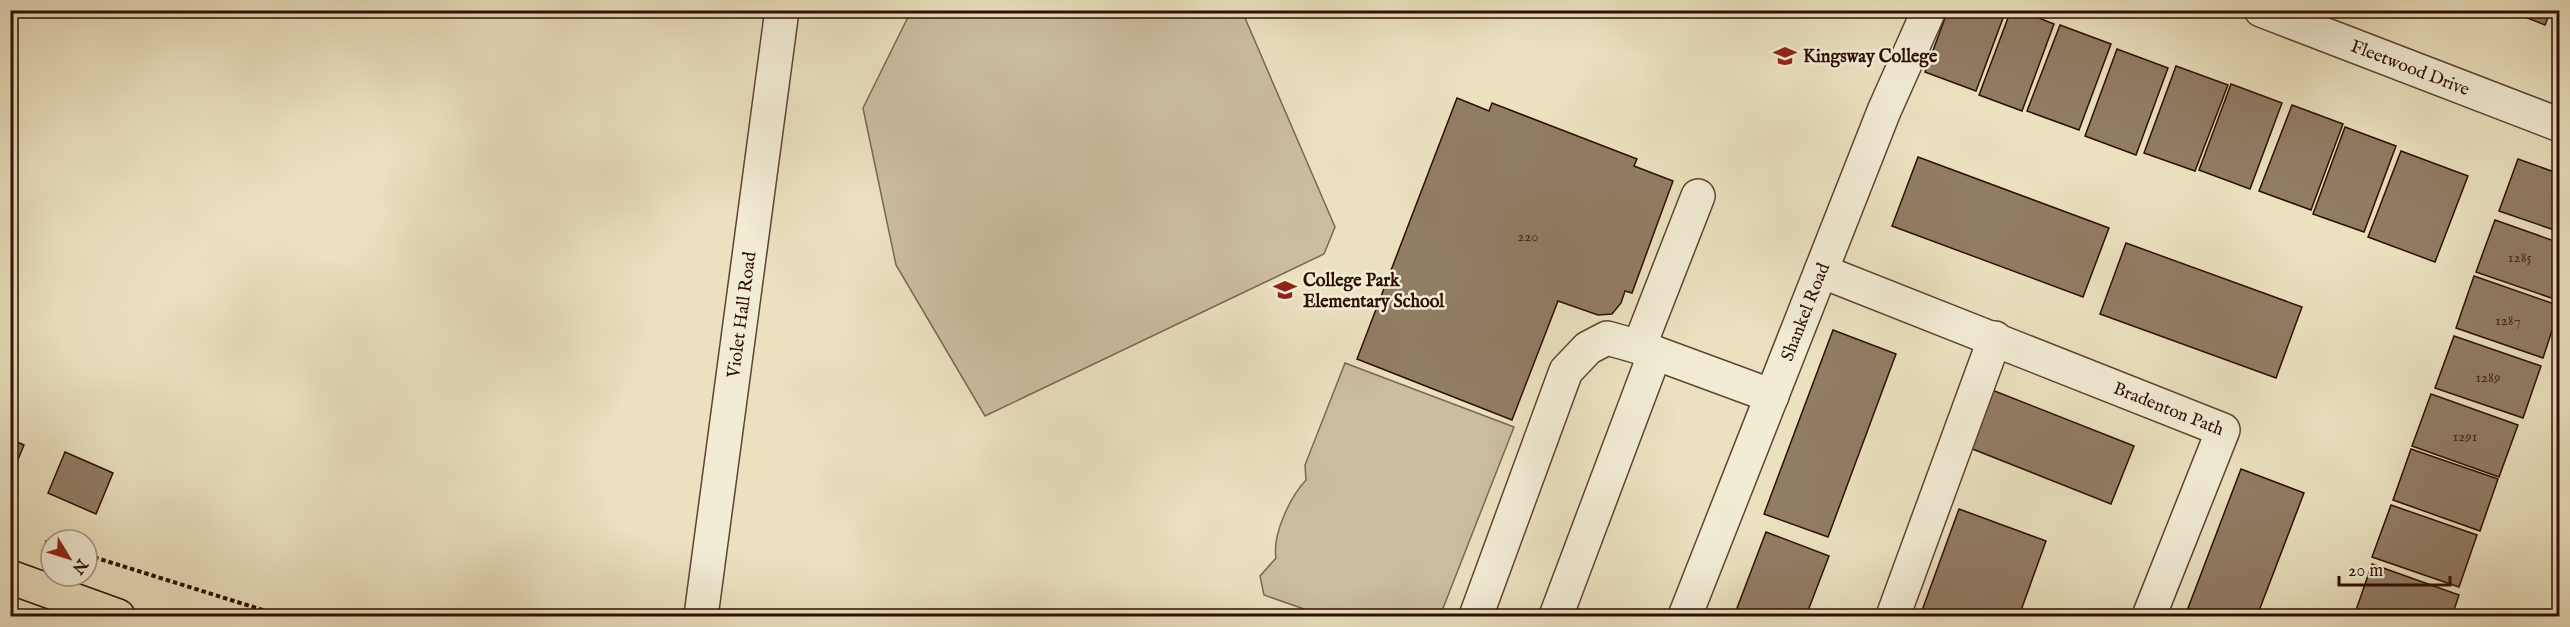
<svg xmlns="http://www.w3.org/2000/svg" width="2570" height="627" font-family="'IM FELL English',serif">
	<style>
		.green { fill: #cbbd9f; stroke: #7d6650; stroke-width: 1.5 }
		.building { fill: #917c64; stroke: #2f0f02; stroke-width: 1.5 }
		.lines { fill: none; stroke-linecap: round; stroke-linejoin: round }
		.minor-casing { stroke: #5e4431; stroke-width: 36 }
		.major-casing { stroke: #2f0f02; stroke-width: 36 }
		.path { stroke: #2f0f02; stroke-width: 4; stroke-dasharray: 4.5 3; stroke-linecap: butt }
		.minor { stroke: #f2ecd5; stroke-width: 33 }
		.major { stroke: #ebe1bf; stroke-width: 33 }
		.labels { text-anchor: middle; stroke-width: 5; stroke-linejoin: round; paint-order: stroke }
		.number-label { font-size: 15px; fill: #482a1a }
		.poi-label { font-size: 18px; font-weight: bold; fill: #2f0f02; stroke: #f2ecd5; text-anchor: start }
		.street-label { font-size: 18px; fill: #2f0f02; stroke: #f2ecd5 }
	</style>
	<rect width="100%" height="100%" fill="#ebe1bf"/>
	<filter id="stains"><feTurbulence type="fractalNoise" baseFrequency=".00333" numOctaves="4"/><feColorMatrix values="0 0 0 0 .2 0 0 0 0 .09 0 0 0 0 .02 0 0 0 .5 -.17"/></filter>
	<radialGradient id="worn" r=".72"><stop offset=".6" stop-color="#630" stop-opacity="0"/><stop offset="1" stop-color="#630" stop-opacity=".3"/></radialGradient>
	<g class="green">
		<polygon points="911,11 1242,11 1335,227 1324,254 985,416 896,265 863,108"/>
		<path d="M1345 363 1514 427 1440 616H1324L1264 595 1260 576 1276 558C1272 535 1290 497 1306 480L1305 465Z"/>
	</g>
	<g class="building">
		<polygon points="1948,10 2006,10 1976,91 1925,72"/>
		<polygon points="2011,10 2019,10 2054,24 2022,111 1979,95"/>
		<polygon points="2507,10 2551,10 2545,25"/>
		<polygon points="2060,25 2111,44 2079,130 2027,111"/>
		<polygon points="2117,49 2168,68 2136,155 2085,136"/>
		<polygon points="2176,66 2228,85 2195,171 2144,153"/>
		<polygon points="2231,84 2282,103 2250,189 2199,170"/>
		<polygon points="1457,98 1489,111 1492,103 1637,159 1634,166 1673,181 1632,293 1625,291 1621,303 1612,314 1598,315 1558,301 1512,420 1357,359"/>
		<polygon points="2292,105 2343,124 2311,210 2259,191"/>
		<polygon points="2345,127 2396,146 2364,232 2313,214"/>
		<polygon points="2401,151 2468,176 2435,262 2368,237"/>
		<polygon points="1918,157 2109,228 2083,297 1892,226"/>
		<polygon points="2518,159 2560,174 2560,232 2499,211"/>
		<polygon points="2495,220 2560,243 2560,301 2476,272"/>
		<polygon points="2126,243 2302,307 2276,378 2100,314"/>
		<polygon points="2474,276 2560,306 2543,358 2456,328"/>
		<polygon points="1833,330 1896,354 1828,537 1764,514"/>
		<polygon points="2454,336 2541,366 2523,418 2435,388"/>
		<polygon points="1992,390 2134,446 2111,504 1970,448"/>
		<polygon points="2431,394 2518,425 2499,477 2412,446"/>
		<polygon points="10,439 24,445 10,479"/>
		<polygon points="2411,449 2498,479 2480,531 2393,500"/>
		<polygon points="65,452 113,473 96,514 48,493"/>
		<polygon points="2241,469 2304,493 2257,616 2185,616"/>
		<polygon points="2391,505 2477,535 2459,587 2372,557"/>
		<polygon points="1959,509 2046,541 2019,616 1920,616"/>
		<polygon points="1766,532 1829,556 1806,616 1734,616"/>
		<polygon points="2372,564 2459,595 2452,616 2354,616"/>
	</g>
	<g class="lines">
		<g class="minor-casing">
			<g id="minor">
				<path id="s1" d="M2261 10 2560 125"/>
				<polyline points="1698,196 1639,347 1772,396"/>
				<path id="s2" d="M1821 271 2223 430 2149 616"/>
				<path id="s3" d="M701 616 782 10"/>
				<polyline points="1476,616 1566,371 1588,348 1607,338 1639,347"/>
				<polyline points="1556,616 1655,353"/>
				<path id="s4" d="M1685 616 1884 111 1929 10"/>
				<polyline points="1893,616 1995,338"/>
			</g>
		</g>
		<g class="major-casing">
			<polyline id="major" points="10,577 118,616"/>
		</g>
		<g class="path">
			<polyline points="45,542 51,543"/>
			<polyline points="87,555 282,616"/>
		</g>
		<use href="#minor" class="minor"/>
		<use href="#major" class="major"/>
	</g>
	<defs>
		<g id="school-bare" transform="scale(1.8)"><path d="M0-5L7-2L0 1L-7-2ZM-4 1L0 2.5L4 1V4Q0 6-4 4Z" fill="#8f2418" stroke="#f2ecd5" stroke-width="2.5" paint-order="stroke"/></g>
	</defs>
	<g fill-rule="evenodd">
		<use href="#school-bare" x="1785" y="56"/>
		<use href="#school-bare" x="1285" y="290"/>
	</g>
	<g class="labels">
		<g class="number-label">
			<text x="1528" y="241">220</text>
			<text x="2520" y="262">1285</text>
			<text x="2508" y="325">1287</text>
			<text x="2488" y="382">1289</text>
			<text x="2465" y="441">1291</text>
		</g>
		<g class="poi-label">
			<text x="1803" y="62">Kingsway College</text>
			<text x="1303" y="286">College Park<tspan x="1303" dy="21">Elementary School</tspan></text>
		</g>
		<g class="street-label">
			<text dy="6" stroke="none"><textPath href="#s1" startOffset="160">Fleetwood Drive</textPath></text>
			<text dy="6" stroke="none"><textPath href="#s4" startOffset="327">Shankel Road</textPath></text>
			<text dy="6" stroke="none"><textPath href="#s3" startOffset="304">Violet Hall Road</textPath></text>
			<text dy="6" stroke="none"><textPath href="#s2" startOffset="374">Bradenton Path</textPath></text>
		</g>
	</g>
	<rect width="2570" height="627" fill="none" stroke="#ebe1bf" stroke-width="36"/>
	<rect x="12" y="12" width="2546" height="603" fill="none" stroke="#2f0f02" stroke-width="3"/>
	<rect x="18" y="18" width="2534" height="591" fill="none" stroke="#2f0f02" stroke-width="1.5"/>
	<g transform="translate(69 558) rotate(128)"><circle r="28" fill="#f2ecd5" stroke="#a49481" stroke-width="1.5"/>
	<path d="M0-4.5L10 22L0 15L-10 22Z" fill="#8f2418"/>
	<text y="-9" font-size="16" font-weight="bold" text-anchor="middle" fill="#2f0f02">N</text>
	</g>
	<path d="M2339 576v9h111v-9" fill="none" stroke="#2f0f02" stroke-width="3"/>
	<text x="2348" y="576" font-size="18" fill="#2f0f02" stroke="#f2ecd5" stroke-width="4.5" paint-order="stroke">20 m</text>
	<rect width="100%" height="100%" filter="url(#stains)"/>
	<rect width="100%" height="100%" fill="url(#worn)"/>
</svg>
